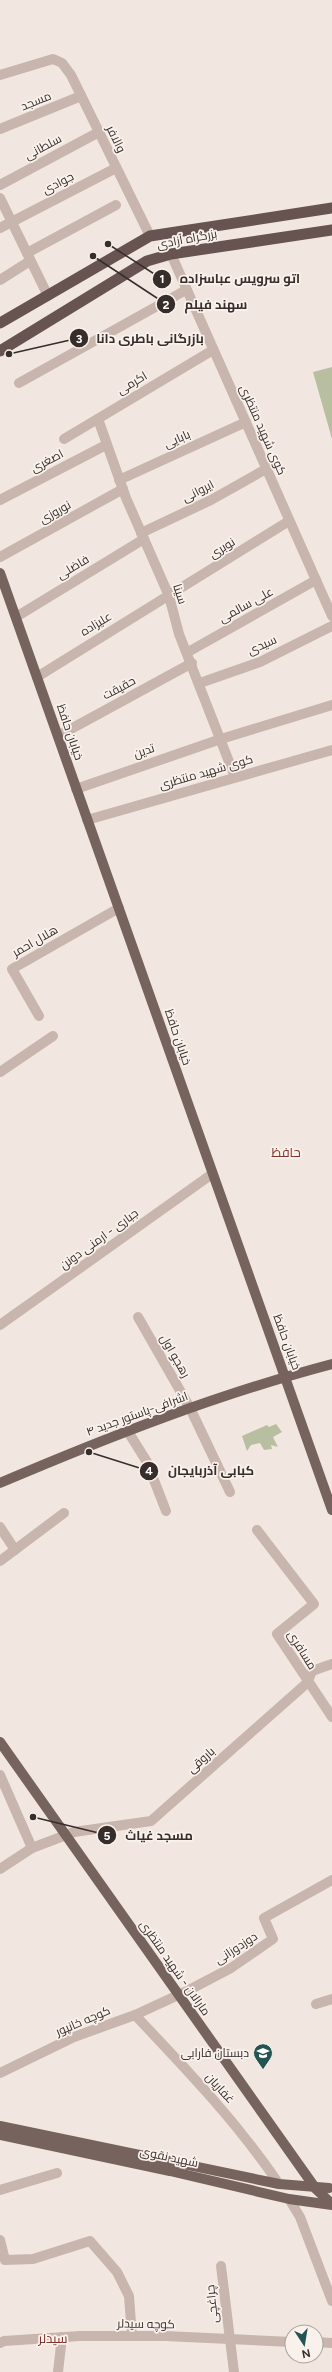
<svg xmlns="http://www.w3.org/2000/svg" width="332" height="2372" font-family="Figtree,Cairo,sans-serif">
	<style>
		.green { fill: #b8bfa1 }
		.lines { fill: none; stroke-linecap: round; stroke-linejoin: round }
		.minor { stroke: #c8b5ad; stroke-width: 10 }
		.tertiary { stroke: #c8b5ad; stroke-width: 10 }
		.primary { stroke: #77635d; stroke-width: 10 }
		.trunk { stroke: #675450; stroke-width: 11 }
		.labels { text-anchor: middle; stroke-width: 3.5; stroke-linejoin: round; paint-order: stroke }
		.street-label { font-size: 12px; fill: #372d2b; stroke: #f9f1ec }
		.poi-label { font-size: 12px; fill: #372d2b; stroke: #f9f1ec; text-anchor: end }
		.neighbourhood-label { font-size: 13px; fill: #7e342c; stroke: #f9f1ec }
		.leader { fill: none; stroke: #372d2b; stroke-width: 1.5 }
		.callout-dot { fill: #372d2b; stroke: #f9f1ec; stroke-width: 1.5 }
		.mark-label { font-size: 12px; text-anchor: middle; font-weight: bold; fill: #fff }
		.callout-label { font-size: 13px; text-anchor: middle; font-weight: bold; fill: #372d2b; stroke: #f9f1ec; stroke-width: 3.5; stroke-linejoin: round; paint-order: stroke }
	</style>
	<rect width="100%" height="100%" fill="#f1e7e0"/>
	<g class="green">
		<polygon points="332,367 332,439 313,372"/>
		<polygon points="276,1424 282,1432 273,1437 278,1447 271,1445 272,1449 264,1450 260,1443 251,1445 247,1451 242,1436 267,1425 269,1427"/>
	</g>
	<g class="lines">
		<g class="minor">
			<polyline points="0,129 81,96"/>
			<polyline points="0,185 99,132"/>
			<polyline points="0,198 48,296"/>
			<polyline points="0,228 116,168"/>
			<polyline points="27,253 116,205"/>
			<polyline points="0,280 30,261"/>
			<polyline points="19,383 186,290"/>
			<polyline points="98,419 126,498 169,596 179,634 235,777"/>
			<polyline points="64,439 213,350"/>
			<polyline points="119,480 246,422"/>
			<polyline points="0,500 106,445"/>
			<polyline points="141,533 211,500 266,469"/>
			<polyline points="0,557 123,489"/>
			<polyline points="16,617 144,539"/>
			<polyline points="188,652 316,580"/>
			<polyline points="37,677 289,521"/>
			<polyline points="200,683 260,662 332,626"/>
			<polyline points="58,736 192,663"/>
			<polyline points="76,789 221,739 332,705"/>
			<polyline points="39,1016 12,969 119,908"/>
			<polyline points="138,1317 190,1408 230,1492"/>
			<polyline points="0,1325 212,1174"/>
			<polyline points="127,1430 147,1462 166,1511"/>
			<polyline points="0,1527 15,1550"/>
			<polyline points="257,1530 314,1604 277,1634 332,1717"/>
			<polyline points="0,1561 64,1513"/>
			<polyline points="0,1775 32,1848"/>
			<polyline points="0,1869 32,1848 74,1832 151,1821 307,1683 312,1671 332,1664"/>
			<polyline points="316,2004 332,1999"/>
			<path d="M135 2015C187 2070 236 2121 279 2184"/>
			<polyline points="0,2073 74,2037 135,2015 187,1991 231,1968 273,1939 264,1918 332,1880"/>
			<polyline points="0,2190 57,2173"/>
			<polyline points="289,2199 300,2217 332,2301"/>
			<polyline points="0,2240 5,2260 33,2259 90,2241 117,2272 129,2296 132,2336"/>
			<polyline points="221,2266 234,2372"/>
			<polyline points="316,2342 332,2343"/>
			<polyline points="0,2343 4,2341 80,2336 165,2336 292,2342"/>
			<polyline points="58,2372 62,2337"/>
		</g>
		<g class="tertiary">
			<polyline points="0,75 53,59 62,63 71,75 150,236"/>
			<polyline points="171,254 332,616"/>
			<polyline points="87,820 332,750"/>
			<polyline points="0,1072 53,1036"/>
		</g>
		<g class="primary">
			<polyline points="0,573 332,1510"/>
			<path d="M0 1483C108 1437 218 1394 332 1364"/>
			<polyline points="0,1742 316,2189 332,2204"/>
			<polyline points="0,2126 279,2184 329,2188"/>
			<polyline points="0,2135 170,2171 289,2199 332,2205"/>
		</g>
		<g class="trunk">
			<polyline points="0,323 150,236 332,208"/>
			<polyline points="0,351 147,261 171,254 332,230"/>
		</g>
	</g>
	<defs>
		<g id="school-pin" transform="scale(1)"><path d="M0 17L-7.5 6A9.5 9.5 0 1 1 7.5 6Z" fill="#245451" stroke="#f9f1ec"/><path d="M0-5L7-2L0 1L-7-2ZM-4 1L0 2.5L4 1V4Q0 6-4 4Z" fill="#fff"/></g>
	</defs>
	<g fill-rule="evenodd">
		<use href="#school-pin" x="263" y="2053"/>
	</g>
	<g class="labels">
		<g class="street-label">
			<text transform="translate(36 101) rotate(-22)" y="4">مسجد</text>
			<text transform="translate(116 139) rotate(64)" y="4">والافر</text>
			<text transform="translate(43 147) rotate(-28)" y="4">سلطانی</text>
			<text transform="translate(58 183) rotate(-27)" y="4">جوادی</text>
			<text transform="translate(187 239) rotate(-11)" y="4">بزرگراه آزادی</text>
			<text transform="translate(132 383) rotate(-31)" y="4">اکرمی</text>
			<text transform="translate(263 430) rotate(66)" y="4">کوی شهید منتظری</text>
			<text transform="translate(177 439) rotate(-24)" y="4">بابایی</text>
			<text transform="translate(47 461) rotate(-28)" y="4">اصغری</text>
			<text transform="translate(198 491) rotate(-27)" y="4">ایروانی</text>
			<text transform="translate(55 512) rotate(-29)" y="4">نوروزی</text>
			<text transform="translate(222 548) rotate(-32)" y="4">نوبری</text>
			<text transform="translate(73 567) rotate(-31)" y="4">فاضلی</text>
			<text transform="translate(180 594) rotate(72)" y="4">سینا</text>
			<text transform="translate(246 605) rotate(-29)" y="4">علی سالمی</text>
			<text transform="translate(96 624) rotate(-31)" y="4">علیزاده</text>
			<text transform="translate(262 645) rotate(-24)" y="4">سیدی</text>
			<text transform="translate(119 688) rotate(-28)" y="4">حقیقت</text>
			<text transform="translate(70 732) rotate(71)" y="4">خیابان حافظ</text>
			<text transform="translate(144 751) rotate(-19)" y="4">تدین</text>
			<text transform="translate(206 772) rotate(-16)" y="4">کوی شهید منتظری</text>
			<text transform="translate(35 941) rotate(-30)" y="4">هلال احمر</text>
			<text transform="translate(178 1037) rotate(71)" y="4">خیابان حافظ</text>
			<text transform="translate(99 1239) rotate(-36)" y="4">جباری - ارمنی دونن</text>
			<text transform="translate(287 1342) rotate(70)" y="4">خیابان حافظ</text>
			<text transform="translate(175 1356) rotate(60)" y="4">رهجو اول</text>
			<text transform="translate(137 1414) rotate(-20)" y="4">اشرافی-پاستور جدید ۴</text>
			<text transform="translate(302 1650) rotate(58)" y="4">مسافری</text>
			<text transform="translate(201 1760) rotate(-42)" y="4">باروقی</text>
			<text transform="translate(236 1948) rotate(-33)" y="4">دوزدوزانی</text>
			<text transform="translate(175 1968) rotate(55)" y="4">مارالان - شهید منتظری</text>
			<text transform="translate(83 2021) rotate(-23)" y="4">کوچه خانپور</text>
			<text transform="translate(220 2088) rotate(48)" y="4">غفاریان</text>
			<text transform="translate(169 2157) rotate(12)" y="4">شهید نقوی</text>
			<text transform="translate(212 2304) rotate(-96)" y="4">چراغچی</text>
			<text transform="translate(146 2324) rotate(1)" y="4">کوچه سیدلر</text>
		</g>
		<g class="poi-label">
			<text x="249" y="2057">دبستان فارابی</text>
		</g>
		<g class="neighbourhood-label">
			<text x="286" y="1157">حافظ</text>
			<text x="53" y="2343">سیدلر</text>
		</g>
	</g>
	<path class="leader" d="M108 244L162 279M93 256L166 304M9 354L79 338M89 1452L149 1471M33 1817L107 1835"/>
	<g class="callout-dot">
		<circle cx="108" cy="244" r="4"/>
		<circle cx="93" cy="256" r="4"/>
		<circle cx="9" cy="354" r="4"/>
		<circle cx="89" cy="1452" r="4"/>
		<circle cx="33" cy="1817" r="4"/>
		<circle cx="162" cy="279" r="10"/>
		<circle cx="166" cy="304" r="10"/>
		<circle cx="79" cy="338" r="10"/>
		<circle cx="149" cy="1471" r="10"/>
		<circle cx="107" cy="1835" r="10"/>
	</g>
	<g class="mark-label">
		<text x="162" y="283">1</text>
		<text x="166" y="309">2</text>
		<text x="79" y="343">3</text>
		<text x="149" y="1475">4</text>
		<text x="107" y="1840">5</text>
	</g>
	<g class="callout-label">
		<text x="240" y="283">اتو سرویس عباسزاده</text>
		<text x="216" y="309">سهند فیلم</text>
		<text x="150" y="343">بازرگانی باطری دانا</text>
		<text x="211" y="1475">کبابی آذربایجان</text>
		<text x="159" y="1840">مسجد غیاث</text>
	</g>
	<g transform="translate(304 2344) rotate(168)"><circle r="19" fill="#f9f1ec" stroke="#aba39f"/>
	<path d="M0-3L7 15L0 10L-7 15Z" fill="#245451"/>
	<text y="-6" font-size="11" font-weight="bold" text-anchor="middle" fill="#372d2b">N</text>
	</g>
</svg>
